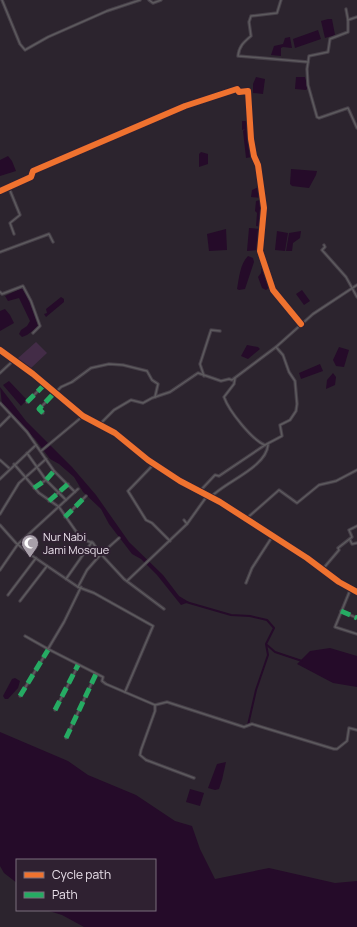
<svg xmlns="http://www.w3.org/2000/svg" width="357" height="927" font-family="Manrope,sans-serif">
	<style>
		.green { fill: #432c47 }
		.water { fill: #250b29 }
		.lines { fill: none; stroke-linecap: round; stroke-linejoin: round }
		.canal { stroke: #250b29; stroke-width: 2 }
		.minor-casing { stroke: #463f48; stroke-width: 3.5 }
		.minor { stroke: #5d5a5e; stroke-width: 1.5 }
		.quiet { stroke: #26ab63; stroke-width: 5; stroke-dasharray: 10 5; stroke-linecap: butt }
		.cycleway-casing { stroke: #2f2131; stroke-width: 8 }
		.cycleway { stroke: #ef722f; stroke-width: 6 }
		.labels { text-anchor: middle; stroke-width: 4; stroke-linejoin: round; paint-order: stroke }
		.poi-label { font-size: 11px; fill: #ebe2ec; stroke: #2f2131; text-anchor: start }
	</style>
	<rect width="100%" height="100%" fill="#2c242e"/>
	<polygon class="green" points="36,342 47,353 30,369 17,359"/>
	<g class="water">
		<polygon points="328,19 332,19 335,35 325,38 321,21"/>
		<polygon points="318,30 321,39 295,48 293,39"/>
		<polygon points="290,37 292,48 283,47 281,48 281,56 271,55 274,46 283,44 285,38"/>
		<polygon points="256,77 265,79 263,94 253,93 253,84"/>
		<polygon points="296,77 305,77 308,88 306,90 295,89"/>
		<polygon points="242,121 249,121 249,123 252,157 246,158 243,131 245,129 242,130"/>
		<polygon points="201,152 208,154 208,164 199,167 199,154"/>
		<polygon points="8,156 12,161 16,171 0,176 0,160"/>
		<polygon points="291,169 317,171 316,175 309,188 292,186 290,184"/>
		<polygon points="261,186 261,198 251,197 252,190"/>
		<polygon points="260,200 263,201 261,227 256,226 257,213 255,211 256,201"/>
		<polygon points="249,228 261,229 258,250 247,251"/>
		<polygon points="226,229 227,250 209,251 207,234"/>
		<polygon points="277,231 288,233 285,251 275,250"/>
		<polygon points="301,231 300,238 293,243 292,251 286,251 289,233"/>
		<path d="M248 256 253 258 254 262 245 289 239 290 237 289C239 278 240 264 248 256Z"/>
		<polygon points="264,263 271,286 266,290 262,288 258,277 261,273 262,264"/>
		<polygon points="22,288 30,301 39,326 27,335 22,337 19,334 21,330 27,326 30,321 19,298 8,301 5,296"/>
		<polygon points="302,290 310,301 304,305 296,294"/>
		<polygon points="61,297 64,299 64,302 46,317 44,314 47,313 46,309"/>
		<polygon points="5,309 10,315 14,323 0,331 0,311"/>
		<polygon points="247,345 258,347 260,349 248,359 241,356"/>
		<polygon points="339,347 349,350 344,367 336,366 333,360"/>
		<polygon points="320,364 323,371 301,379 299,373"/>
		<polygon points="333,373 336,377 335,385 326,389 327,380"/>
		<polygon points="9,381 27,400 21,406 3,385"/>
		<polygon points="0,387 26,421 72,467 96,495 129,542 163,575 179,596 189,602 181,605 157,575 141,559 132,554 109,524 101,509 83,492 74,477 59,464 50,459 35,439 13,417 2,404"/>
		<polygon points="330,648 357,656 357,687 333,683 297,664 310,651"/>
		<polygon points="15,678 20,681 18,688 8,699 5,699 3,696 12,679"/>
		<polygon points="0,732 68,761 88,775 136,795 175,821 192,826 200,849 215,879 269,868 335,883 357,881 357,927 84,927 62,915 46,910 155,910 155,860 17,860 17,883 4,873 0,866"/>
		<polygon points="226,762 222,780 219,789 215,790 208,788 217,764"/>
		<polygon points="190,789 204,793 200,806 186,802"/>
	</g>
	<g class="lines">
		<g class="canal">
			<polyline points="186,602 231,615 250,616 267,620 274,628 266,644 268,655 256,690 248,725"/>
			<polyline points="267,645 275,652 302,661"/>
		</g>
		<g class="minor-casing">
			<g id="minor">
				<polyline points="2,0 20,44 25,50 48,37 107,11 140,0"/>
				<polyline points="149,0 153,3 161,0"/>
				<path d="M281 0 277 13 251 16 249 22 251 36C244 42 239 46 238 56L308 62"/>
				<polyline points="346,9 348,20"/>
				<polyline points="357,17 348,20 348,32 330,39 328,52 309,56 307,69 308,85 317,117 319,118 348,108 357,128"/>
				<polyline points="9,188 20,215 10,223 14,234"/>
				<polyline points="0,191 31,177 33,171 185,106 237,89 239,92 248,91 251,139 254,156 258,165 264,208 260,251 273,290 301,324"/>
				<polyline points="324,245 325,247 322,250 346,277 357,297"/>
				<polyline points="0,252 49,234 53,242"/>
				<polyline points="0,292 2,294 23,286 31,301 40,326 33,333"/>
				<polyline points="0,350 33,374 83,416 115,433 148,460 180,481 220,502 307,558 339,582 357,592"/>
				<polyline points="0,373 14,360"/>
				<polyline points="204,376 200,364 211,330 220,331"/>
				<path d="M235 378 234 384 224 397C229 411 252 440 265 445L282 436 280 425 290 420 296 411 297 404 295 381 289 372 283 355 276 347"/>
				<polyline points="27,402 45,384"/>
				<polyline points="0,403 27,432 54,471 75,492"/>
				<polyline points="43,413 39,409 61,387 72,382 91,368 109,364 123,365 147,371 152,380 158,384 155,397"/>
				<polyline points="100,424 114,410 131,400 143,403 152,398 170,392 198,373 221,381 229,379 232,380 276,347 313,314 357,285"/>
				<polyline points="0,426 10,416"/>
				<polyline points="41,451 83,416"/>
				<polyline points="27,453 46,480 66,500"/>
				<polyline points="0,460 9,468"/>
				<polyline points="14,464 39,493 59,507 80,537 84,540 93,543 99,552 124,579 164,609"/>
				<polyline points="154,464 128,491 146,520 152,523 170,541"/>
				<polyline points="0,479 36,445"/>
				<polyline points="34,488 46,480 54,471"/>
				<polyline points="200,491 215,475 219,476 265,445"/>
				<path d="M210 498C224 482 266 468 268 445"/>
				<polyline points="49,501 68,484"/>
				<polyline points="0,514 19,483 46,459"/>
				<polyline points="65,517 86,496"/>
				<polyline points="246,519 279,490 297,503 319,485 336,481 357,470"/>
				<polyline points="184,520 187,524"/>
				<polyline points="0,525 16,543 31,555 78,587 94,593 153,626 125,692"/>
				<polyline points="350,540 352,544 357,543"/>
				<polyline points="0,570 18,544 78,489"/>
				<polyline points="322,570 339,550 338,548 352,537 349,530 357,526"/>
				<polyline points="66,579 92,542"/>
				<polyline points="127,581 187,524 207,496"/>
				<polyline points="246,583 252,568 272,537"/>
				<polyline points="78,587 87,570 101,554 119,538"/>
				<polyline points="81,587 64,622 48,649 103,677 102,681 106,684 155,705 167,702 244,727 252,724 334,749 337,749 347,741 349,728 357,730"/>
				<polyline points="351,588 335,627 357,634"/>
				<polyline points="8,595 36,558"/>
				<polyline points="20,601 47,566"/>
				<polyline points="341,611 357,618"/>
				<polyline points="25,636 48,649"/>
				<polyline points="20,696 48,650"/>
				<polyline points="155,705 155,711 141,750 140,755 146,760 194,778"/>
				<polyline points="55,710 78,666"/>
				<polyline points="66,738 96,674"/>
			</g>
		</g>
		<use href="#minor" class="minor"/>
		<g class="quiet">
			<polyline points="27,402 45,384"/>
			<polyline points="43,413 39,409 55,392"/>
			<polyline points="34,488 46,480 54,471"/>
			<polyline points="49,501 68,484"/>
			<polyline points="65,517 86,496"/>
			<polyline points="341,611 357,618"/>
			<polyline points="20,696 48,650"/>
			<polyline points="55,710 78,665"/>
			<polyline points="66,738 96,674"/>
		</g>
		<g class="cycleway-casing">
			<g id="cycleway">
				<polyline points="0,191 31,177 33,171 185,106 237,89 239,92 248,91 251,139 254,156 258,165 264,208 260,251 273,290 301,324"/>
				<polyline points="0,350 33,374 83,416 115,433 148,460 180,481 220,502 307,558 339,582 357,592"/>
			</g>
		</g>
		<use href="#cycleway" class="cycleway"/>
	</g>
	<defs>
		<g id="mosque-pin" transform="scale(0.9)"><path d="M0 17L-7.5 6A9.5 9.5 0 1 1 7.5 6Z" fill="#a8a0aa" stroke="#2f2131"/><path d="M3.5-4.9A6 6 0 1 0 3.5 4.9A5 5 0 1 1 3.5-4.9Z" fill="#fff"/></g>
	</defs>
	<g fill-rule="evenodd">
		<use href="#mosque-pin" x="30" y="543"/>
	</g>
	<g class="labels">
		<g class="poi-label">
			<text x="43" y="541">Nur Nabi<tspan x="43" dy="13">Jami Mosque</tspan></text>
		</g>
	</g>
	<rect x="16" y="859" width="140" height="52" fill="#2f2131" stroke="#7a6e7c"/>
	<rect x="24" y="872" width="20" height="6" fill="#ef722f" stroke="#7a6e7c"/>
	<text x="52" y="879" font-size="12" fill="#ebe2ec">Cycle path</text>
	<rect x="24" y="892" width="20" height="6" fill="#26ab63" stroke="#7a6e7c"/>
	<text x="52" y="899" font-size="12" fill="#ebe2ec">Path</text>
</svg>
